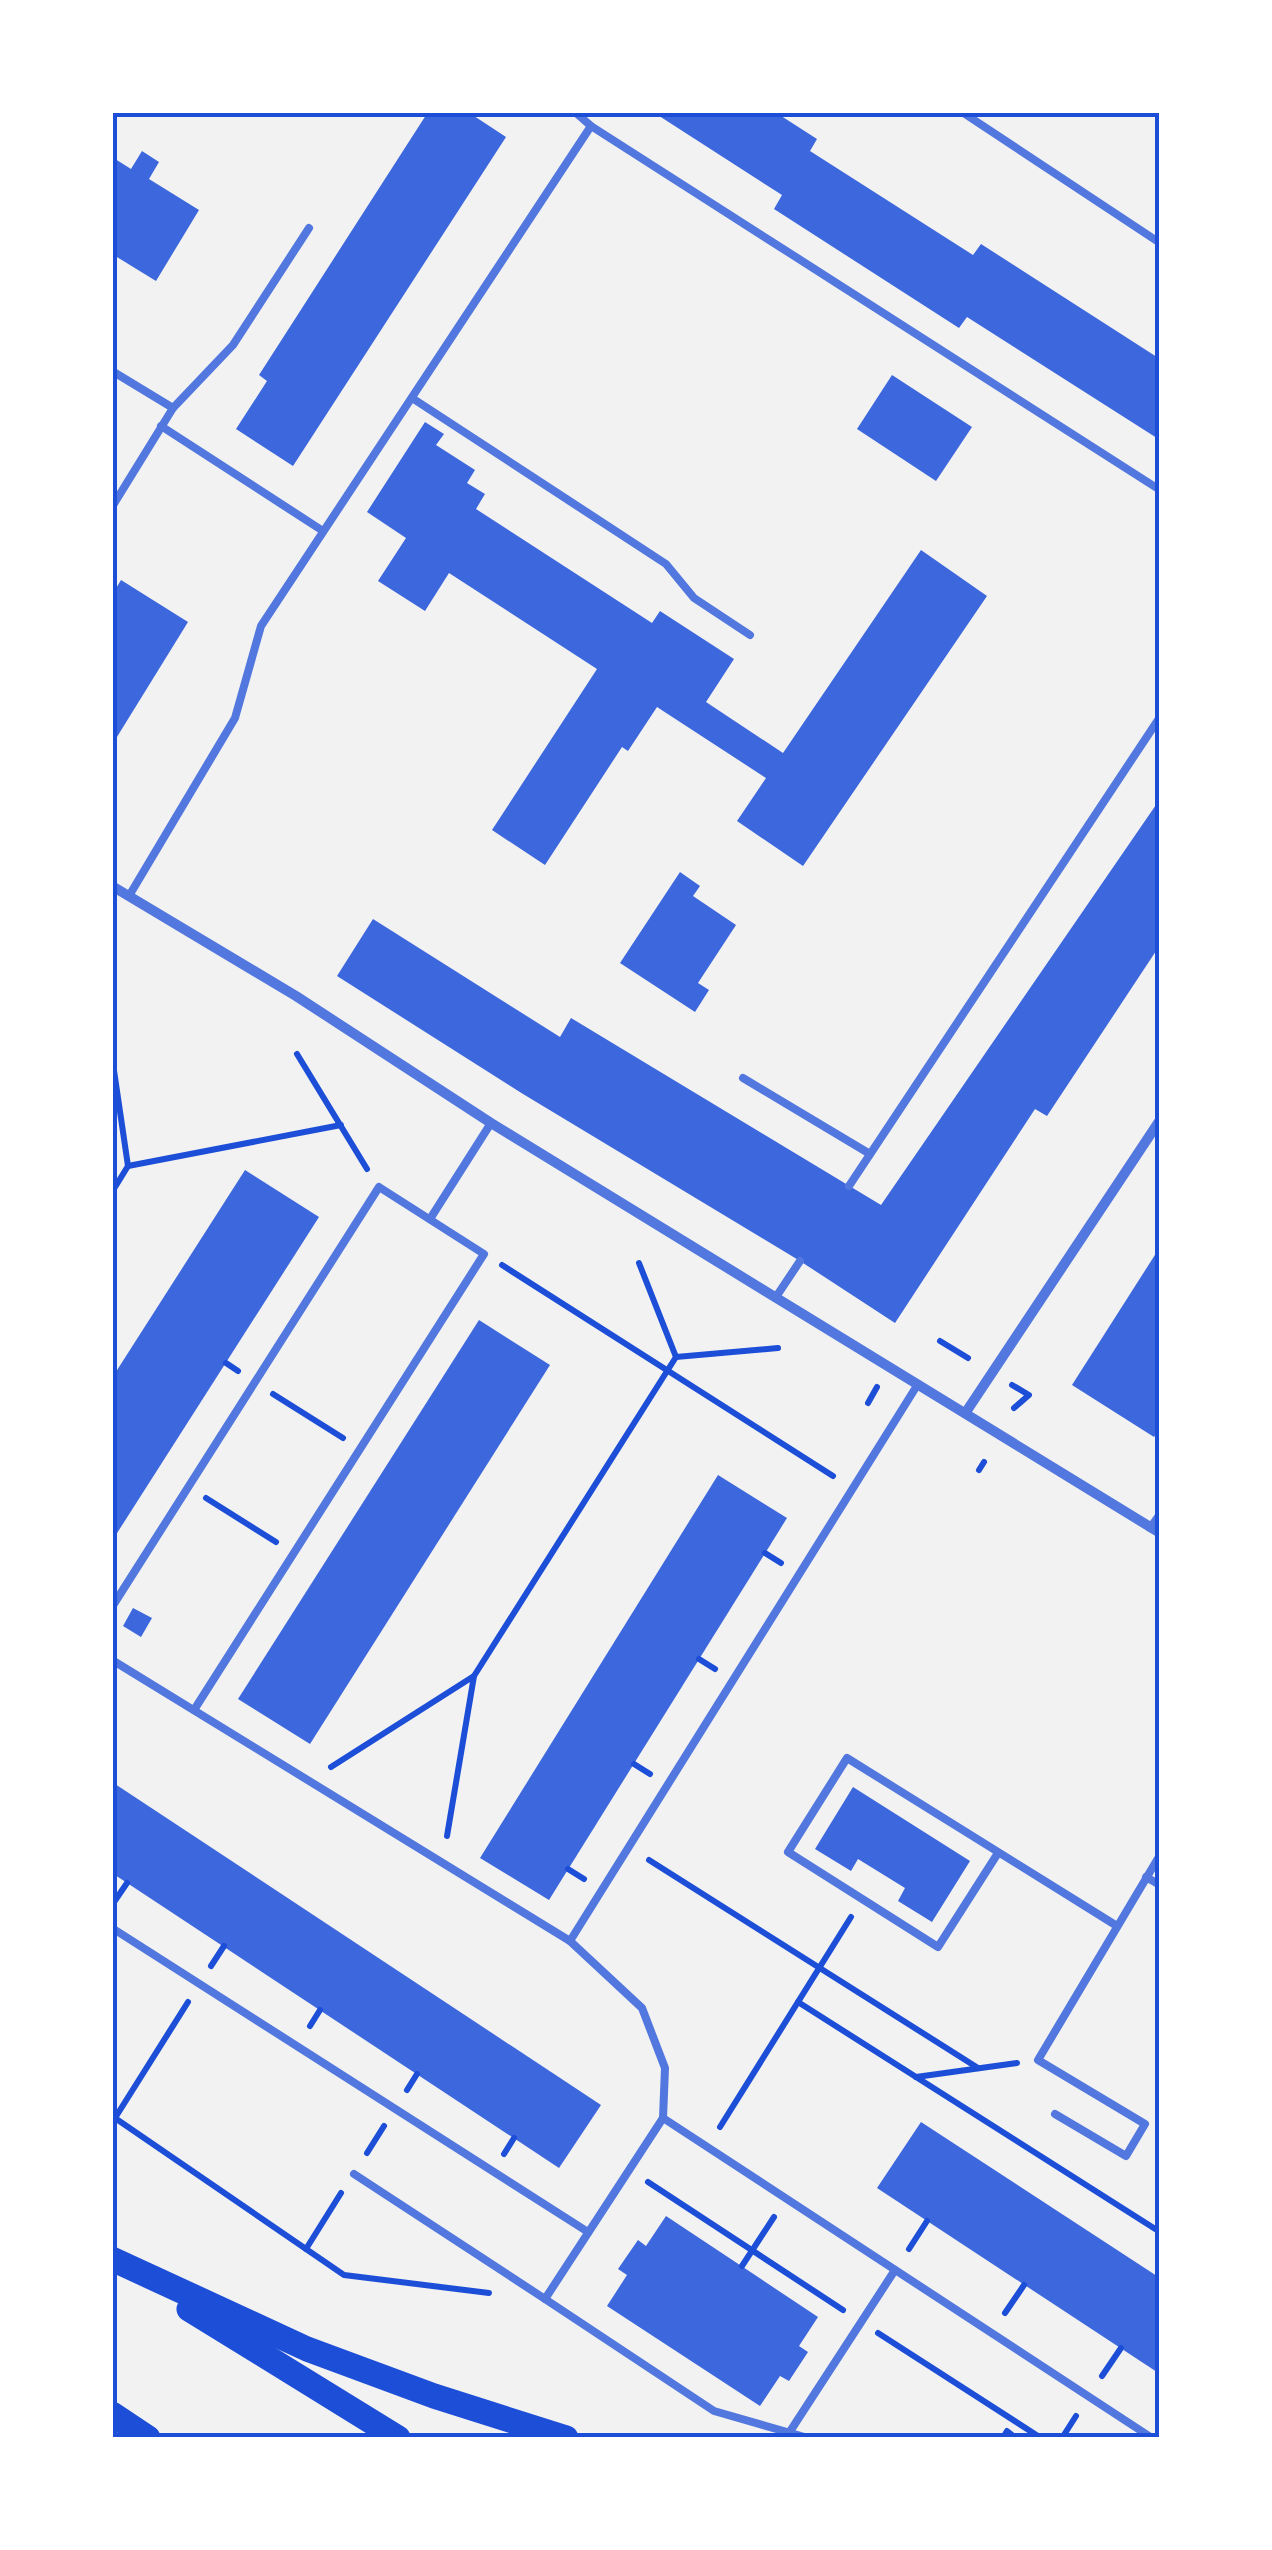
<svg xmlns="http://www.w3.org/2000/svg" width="1272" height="2550" font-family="'Playfair Display',serif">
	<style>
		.building { fill: #3d67dc }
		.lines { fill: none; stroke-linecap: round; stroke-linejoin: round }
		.path { stroke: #1d4ed8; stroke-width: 6 }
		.service { stroke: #5277de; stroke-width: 8 }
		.minor { stroke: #5277de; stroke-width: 10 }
		.primary { stroke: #1d4ed8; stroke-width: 25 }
		.neatline { fill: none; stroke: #1d4ed8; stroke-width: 4 }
	</style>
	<rect width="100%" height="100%" fill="#f2f2f2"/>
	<g class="building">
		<polygon points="428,112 468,112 506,137 293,466 236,429 267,381 259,375"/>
		<polygon points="653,112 775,112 817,139 810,151 973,255 981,244 1160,359 1160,440 967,317 959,328 774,209 782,195"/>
		<polygon points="142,151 159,162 149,179 199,210 156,281 112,254 112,157 131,169"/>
		<polygon points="892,375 972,427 936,481 857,429"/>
		<polygon points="425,422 444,434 436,445 475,470 467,483 485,494 476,509 652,623 660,611 734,659 706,702 783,753 921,550 987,596 803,866 737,821 766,778 657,707 628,751 622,747 545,865 492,830 597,669 449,573 425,611 378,581 406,538 367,512"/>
		<polygon points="121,580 188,622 112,745 112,595"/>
		<polygon points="1160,799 1160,945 1047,1116 1035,1109 895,1323 800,1261 523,1094 337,976 373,919 560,1037 571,1018 881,1205"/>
		<polygon points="680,872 700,886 693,896 736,925 698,983 709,990 695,1012 620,963"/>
		<polygon points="245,1170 319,1217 112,1541 112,1378"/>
		<polygon points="1160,1247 1160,1429 1154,1437 1072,1385"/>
		<polygon points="479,1320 550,1365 310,1744 238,1699"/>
		<polygon points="718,1475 787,1518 549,1900 480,1858"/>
		<polygon points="133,1608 152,1618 141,1637 123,1626"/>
		<polygon points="112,1782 601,2105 559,2168 112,1873"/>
		<polygon points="853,1787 970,1861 932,1922 898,1901 905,1888 858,1859 851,1871 815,1849"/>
		<polygon points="921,2122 1160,2278 1160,2374 877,2188"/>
		<polygon points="666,2216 818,2317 799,2346 808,2352 789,2381 780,2376 760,2406 607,2306 627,2275 618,2269 638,2240 646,2246"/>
	</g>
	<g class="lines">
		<g class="path">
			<polyline points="297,1054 367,1169"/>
			<polyline points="112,1057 128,1166 341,1125"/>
			<polyline points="112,1192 128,1166"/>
			<polyline points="639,1263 676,1357 778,1348"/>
			<polyline points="502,1265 833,1476"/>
			<polyline points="940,1341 968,1358"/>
			<polyline points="226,1363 238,1371"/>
			<polyline points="1012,1385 1029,1395 1014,1408"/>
			<polyline points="273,1394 343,1438"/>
			<polyline points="868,1403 877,1387"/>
			<polyline points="979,1470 984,1462"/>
			<polyline points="206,1498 276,1542"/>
			<polyline points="765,1553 781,1563"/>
			<polyline points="699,1659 715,1669"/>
			<polyline points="474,1676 676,1357"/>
			<polyline points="634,1764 650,1774"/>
			<polyline points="331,1767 474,1676 447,1836"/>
			<polyline points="649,1860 978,2068"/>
			<polyline points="568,1869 584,1879"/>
			<polyline points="112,1905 127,1883"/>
			<polyline points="211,1966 224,1946"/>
			<polyline points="798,2002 1160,2232"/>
			<polyline points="310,2026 320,2010"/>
			<polyline points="916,2077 1017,2063"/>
			<polyline points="407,2090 417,2074"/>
			<polyline points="112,2116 344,2275 489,2293"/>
			<polyline points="115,2118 188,2002"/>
			<polyline points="720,2127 851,1917"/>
			<polyline points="367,2153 384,2126"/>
			<polyline points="504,2154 514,2138"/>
			<polyline points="648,2182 843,2310"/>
			<polyline points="306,2249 341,2193"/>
			<polyline points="909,2249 927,2221"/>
			<polyline points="742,2266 774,2217"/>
			<polyline points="1005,2313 1024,2285"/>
			<polyline points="878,2333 1041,2438"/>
			<polyline points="1102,2376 1121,2348"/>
			<polyline points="1003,2438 1007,2431 1016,2438"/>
			<polyline points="1062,2438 1076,2416"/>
		</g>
		<g class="service">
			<polyline points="962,112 1160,243"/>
			<polyline points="591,126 1160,490"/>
			<polyline points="112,371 173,408 112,507"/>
			<polyline points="412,398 666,564 694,598 750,635"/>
			<polyline points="173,408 233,345 309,228"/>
			<polyline points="161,426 323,531"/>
			<polyline points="129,896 235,718 261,626 591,126 575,112"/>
			<polyline points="743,1078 870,1154"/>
			<polyline points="849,1186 1160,717"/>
			<polyline points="430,1219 491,1123"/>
			<polyline points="776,1297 800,1261"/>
			<polyline points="1150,1528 1160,1514"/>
			<polyline points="112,1607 379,1187 484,1254 194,1710"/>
			<polyline points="112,1660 570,1941 642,2008 665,2068 663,2118 545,2299 354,2174"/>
			<polyline points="998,1853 938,1947 788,1852 847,1758 1117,1926"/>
			<polyline points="1146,1877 1160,1885"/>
			<polyline points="112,1928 588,2232"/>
			<polyline points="570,1941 918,1384"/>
			<polyline points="1055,2114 1126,2156 1145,2124 1038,2060 1160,1855"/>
			<polyline points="663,2118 1152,2438"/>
			<polyline points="545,2299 714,2411 808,2438"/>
			<polyline points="789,2433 895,2270"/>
		</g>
		<g class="minor">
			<polyline points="112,886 296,996 491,1123 1160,1533"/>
			<polyline points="966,1412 1160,1120"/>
		</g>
		<g class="primary">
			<polyline points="112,2259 307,2349 434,2396 566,2438"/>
			<polyline points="189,2309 398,2438"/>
			<polyline points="112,2414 148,2438"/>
		</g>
	</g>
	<rect width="1272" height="2550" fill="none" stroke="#ffffff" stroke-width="230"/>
	<rect x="115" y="115" width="1042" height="2320" class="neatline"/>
</svg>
